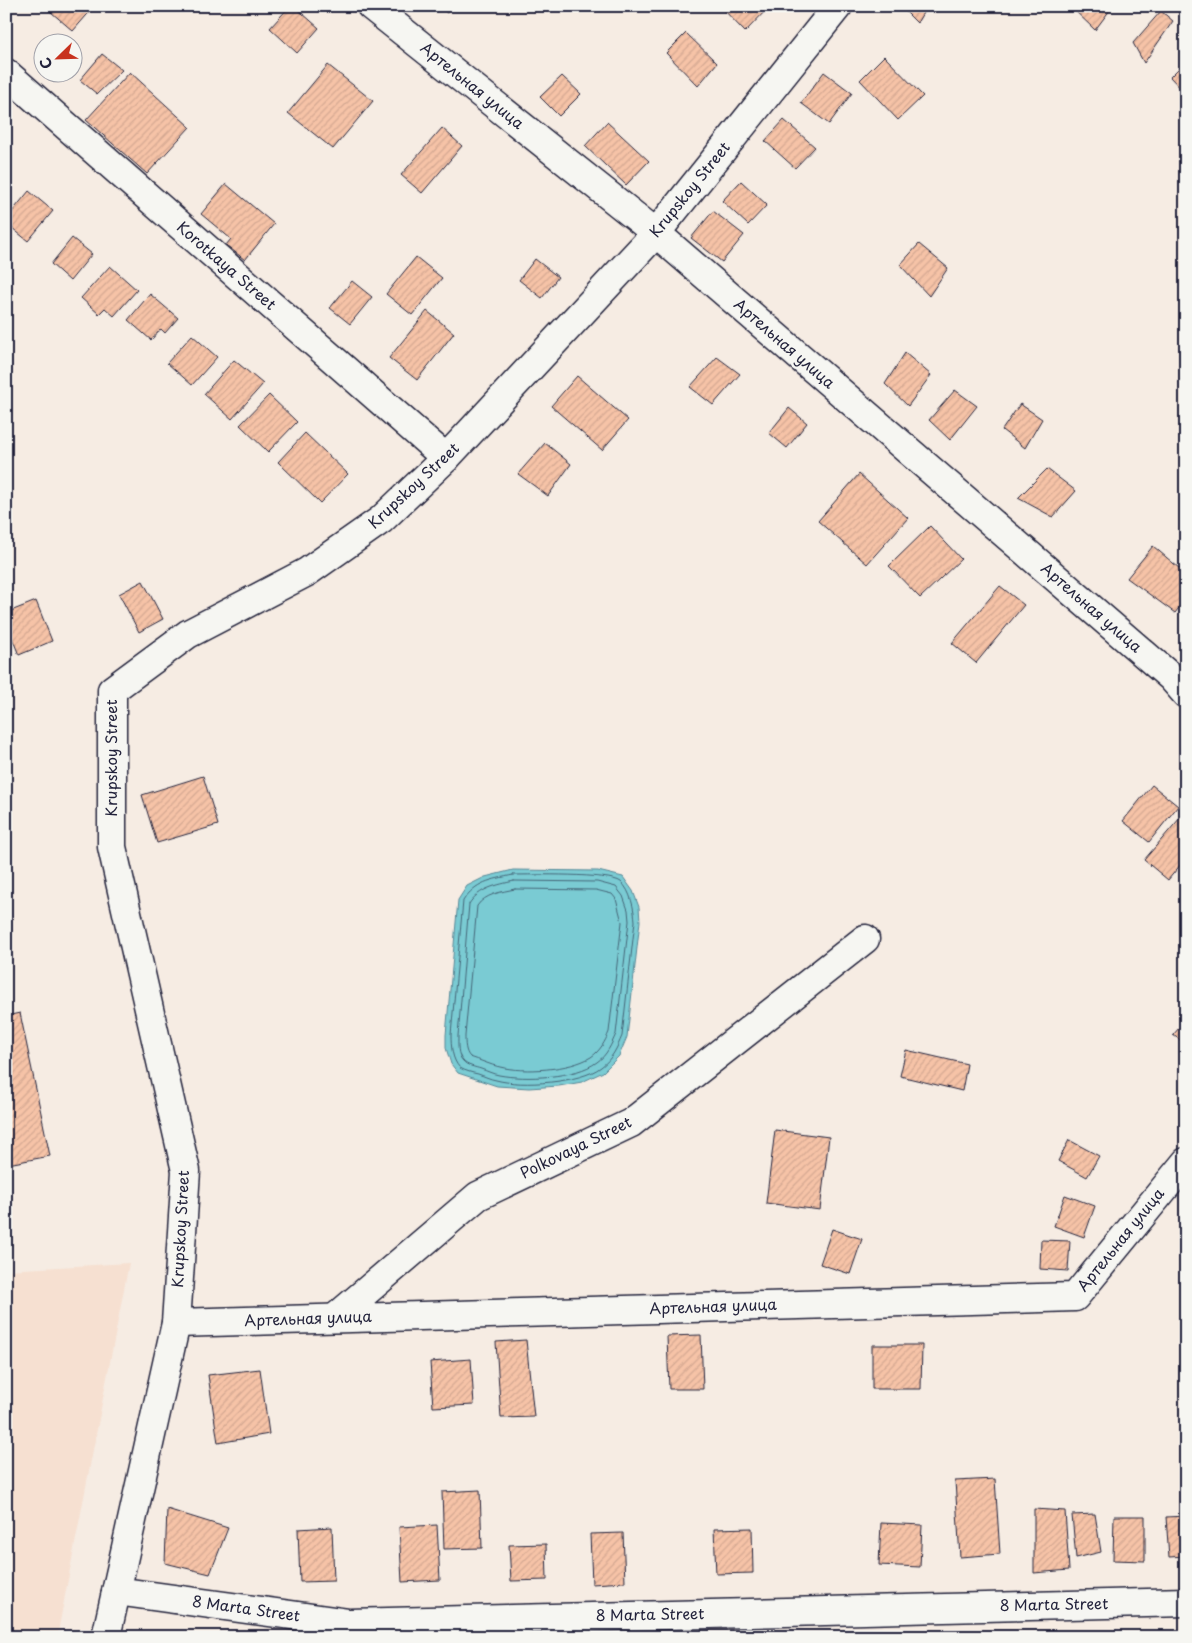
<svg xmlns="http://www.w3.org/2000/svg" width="1192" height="1643" font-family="'Playpen Sans',sans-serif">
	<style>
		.built { fill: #f6e0d1 }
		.water { fill: #7acbd3; stroke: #578796 }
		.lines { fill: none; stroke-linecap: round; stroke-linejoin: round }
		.shore { stroke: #456678; stroke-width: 1 }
		.building { fill: url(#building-hatch); stroke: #22223b }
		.minor-casing { stroke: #22223b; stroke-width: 31 }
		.minor { stroke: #f6f6f2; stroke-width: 28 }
		.labels { text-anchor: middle; stroke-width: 4.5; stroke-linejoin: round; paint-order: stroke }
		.street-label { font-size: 15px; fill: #22223b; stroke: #f6f6f2 }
	</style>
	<defs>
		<pattern id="building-hatch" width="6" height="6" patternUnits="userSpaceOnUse" patternTransform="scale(1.25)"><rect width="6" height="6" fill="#f6c3a7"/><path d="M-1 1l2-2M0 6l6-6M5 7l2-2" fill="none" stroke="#d3a791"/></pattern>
	</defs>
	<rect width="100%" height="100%" fill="#f6ece3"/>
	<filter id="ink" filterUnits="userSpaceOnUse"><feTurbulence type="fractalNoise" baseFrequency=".02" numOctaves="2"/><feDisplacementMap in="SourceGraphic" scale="10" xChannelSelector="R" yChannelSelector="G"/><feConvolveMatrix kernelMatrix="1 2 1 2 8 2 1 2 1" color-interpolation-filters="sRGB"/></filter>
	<g filter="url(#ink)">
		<polygon class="built" points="129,1263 57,1637 6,1637 6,1270"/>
		<polygon class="water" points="513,870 598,871 623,877 633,891 639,907 640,921 627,1037 619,1056 603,1072 582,1082 559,1086 529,1088 497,1086 458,1073 451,1064 446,1048 446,1035 458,900 467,886 485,877"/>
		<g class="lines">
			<g class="shore">
				<path d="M513 875C531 875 609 873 621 882 631 891 634 909 635 921L622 1036C617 1048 612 1059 601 1067 581 1083 521 1087 496 1080 490 1079 484 1076 478 1074 473 1073 465 1071 460 1068 452 1060 451 1046 451 1035L463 901C476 881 491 880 513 875Z"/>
				<path d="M514 881 597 882 616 887 623 896 628 910 629 921 616 1034C611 1045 607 1055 597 1062 576 1078 525 1080 499 1075 493 1074 487 1071 481 1069 475 1067 467 1066 463 1061 457 1055 458 1044 458 1036L469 904C479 888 497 885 514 881Z"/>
				<path d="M515 889 596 890 612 894 616 899 622 922 609 1032C605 1042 600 1051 591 1057 570 1070 524 1073 500 1067 490 1065 480 1060 470 1057 465 1052 465 1043 465 1036L477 906C485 894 501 892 515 889Z"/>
			</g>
		</g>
		<g class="building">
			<polygon points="44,6 92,6 93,8 73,31"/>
			<polygon points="290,6 294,6 319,28 297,53 270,28"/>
			<polygon points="438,6 453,6 447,13"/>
			<polygon points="720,6 770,6 745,32"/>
			<polygon points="900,6 927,6 917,23"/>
			<polygon points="1070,6 1113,6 1095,30"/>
			<polygon points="1161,11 1173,21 1144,63 1133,43"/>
			<polygon points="686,33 717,63 698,86 666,53"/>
			<polygon points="102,54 122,70 97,94 80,80"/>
			<polygon points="884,56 923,96 898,120 860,80"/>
			<polygon points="1186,61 1186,94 1170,77"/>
			<polygon points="328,65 373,101 333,149 288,113"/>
			<polygon points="130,72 190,127 147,174 86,120"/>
			<polygon points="824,72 852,93 829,124 801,103"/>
			<polygon points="562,76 581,94 559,116 540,97"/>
			<polygon points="784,120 815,147 795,168 765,141"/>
			<polygon points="607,122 649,161 626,185 585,146"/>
			<polygon points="442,128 462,146 422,193 401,175"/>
			<polygon points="741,181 767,205 748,225 722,201"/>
			<polygon points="226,184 274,224 245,260 226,245 231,239 201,214"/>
			<polygon points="29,191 53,211 28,241 6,223 6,219"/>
			<polygon points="713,211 744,235 722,262 691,238"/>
			<polygon points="72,238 92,254 70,281 51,264"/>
			<polygon points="919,244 948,268 929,296 900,265"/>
			<polygon points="416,257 442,278 412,315 386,294"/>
			<polygon points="535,259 558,277 542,298 519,280"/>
			<polygon points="110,266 137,290 114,316 105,308 99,314 81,298"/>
			<polygon points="352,281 372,297 350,324 330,308"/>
			<polygon points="150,294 178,318 165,333 161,329 151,340 128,320"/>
			<polygon points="427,311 454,333 417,380 389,358"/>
			<polygon points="192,335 217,357 192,385 167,363"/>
			<polygon points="905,353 931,375 908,406 885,384"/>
			<polygon points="717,357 740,374 713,405 690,387"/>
			<polygon points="234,360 263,384 232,419 204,394"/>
			<polygon points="577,376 628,420 602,450 551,406"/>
			<polygon points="955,390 977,406 950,440 929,420"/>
			<polygon points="269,395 297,422 268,452 240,425"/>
			<polygon points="1020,404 1042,419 1025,448 1002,430"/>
			<polygon points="789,408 807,423 787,448 769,433"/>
			<polygon points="305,433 348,474 320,503 278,462"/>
			<polygon points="545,443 571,464 548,496 518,474"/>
			<polygon points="1047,469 1076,491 1053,517 1018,498"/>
			<polygon points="859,474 908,518 867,564 818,521"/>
			<polygon points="930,526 961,559 920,598 889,566"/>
			<polygon points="1153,546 1186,574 1186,599 1175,613 1127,578"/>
			<polygon points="143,581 163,619 139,632 119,594"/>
			<polygon points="1000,586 1024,605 976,663 952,643"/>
			<polygon points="36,601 52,641 19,655 6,623 6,613"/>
			<polygon points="203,776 218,825 157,843 142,795"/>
			<polygon points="1152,785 1178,806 1149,842 1123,821"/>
			<polygon points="1186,811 1186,858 1168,880 1144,860"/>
			<polygon points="20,1013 50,1156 8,1164 6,1156 6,1016"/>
			<polygon points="1186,1020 1186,1044 1173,1035"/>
			<polygon points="906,1050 967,1064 962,1091 900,1076"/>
			<polygon points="775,1130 829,1137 820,1210 766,1203"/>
			<polygon points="1069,1140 1099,1156 1087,1177 1058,1161"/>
			<polygon points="1065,1195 1095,1206 1084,1237 1054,1226"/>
			<polygon points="832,1229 862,1239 850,1274 820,1264"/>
			<polygon points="1041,1240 1070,1241 1068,1271 1040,1269"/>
			<polygon points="701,1335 703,1389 669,1389 667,1336"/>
			<polygon points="526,1340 534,1417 501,1418 496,1342"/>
			<polygon points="872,1345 922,1345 921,1389 872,1389"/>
			<polygon points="471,1359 474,1405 433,1407 430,1362"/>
			<polygon points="260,1369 269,1434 218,1443 208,1375"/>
			<polygon points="995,1479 1000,1554 960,1557 955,1481"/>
			<polygon points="480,1490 482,1548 444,1549 442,1492"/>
			<polygon points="167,1509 228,1528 210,1574 165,1563"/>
			<polygon points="1034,1509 1065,1511 1069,1570 1034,1573"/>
			<polygon points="1095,1514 1101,1552 1076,1558 1072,1515"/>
			<polygon points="1114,1516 1145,1516 1145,1561 1113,1560"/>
			<polygon points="1186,1516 1186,1556 1169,1557 1166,1517"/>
			<polygon points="881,1523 922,1525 920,1567 879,1565"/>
			<polygon points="437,1525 440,1580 402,1582 399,1527"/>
			<polygon points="332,1527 334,1581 300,1582 298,1529"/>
			<polygon points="752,1528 753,1573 716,1574 714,1529"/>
			<polygon points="623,1533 625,1582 592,1584 590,1534"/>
			<polygon points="546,1544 547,1580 511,1581 509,1545"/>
		</g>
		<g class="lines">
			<g class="minor-casing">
				<g id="minor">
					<polyline points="371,6 656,233 1172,678 1186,694"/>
					<polyline points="6,73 446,458"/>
					<polyline points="335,1318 478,1196 631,1123 865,939"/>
					<polyline points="176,1323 1075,1297 1186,1162"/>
					<polyline points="116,1591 349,1623 1186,1602"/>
					<polyline points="106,1637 176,1323 186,1171 112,847 112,690 188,634 307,572 381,520 446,458 656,233 838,6"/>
				</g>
			</g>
			<use href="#minor" class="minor"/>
		</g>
	</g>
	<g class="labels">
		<g class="street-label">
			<text transform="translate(472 86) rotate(39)" y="5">Артельная улица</text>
			<text transform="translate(690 190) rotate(-51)" y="5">Krupskoy Street</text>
			<text transform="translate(226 266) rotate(41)" y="5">Korotkaya Street</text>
			<text transform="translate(784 344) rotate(41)" y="5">Артельная улица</text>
			<text transform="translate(414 486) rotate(-43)" y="5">Krupskoy Street</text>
			<text transform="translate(1091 608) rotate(41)" y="5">Артельная улица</text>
			<text transform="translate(112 758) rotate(-90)" y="5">Krupskoy Street</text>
			<text transform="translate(576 1148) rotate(-26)" y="5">Polkovaya Street</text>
			<text transform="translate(181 1229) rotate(-87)" y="5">Krupskoy Street</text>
			<text transform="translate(1121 1240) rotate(-51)" y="5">Артельная улица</text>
			<text transform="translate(713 1307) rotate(-2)" y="5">Артельная улица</text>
			<text transform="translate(308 1319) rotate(-2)" y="5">Артельная улица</text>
			<text transform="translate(1054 1605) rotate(-1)" y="5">8 Marta Street</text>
			<text transform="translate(246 1609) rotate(8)" y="5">8 Marta Street</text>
			<text transform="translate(650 1615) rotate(-1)" y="5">8 Marta Street</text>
		</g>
	</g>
	<rect width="1192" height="1643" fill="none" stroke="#f6f6f2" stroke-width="25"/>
	<rect x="12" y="12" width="1167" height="1618" fill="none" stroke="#22223b" stroke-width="2" filter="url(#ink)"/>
	<g transform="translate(58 58) rotate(247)"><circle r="24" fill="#f6f6f2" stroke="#a1a1a9"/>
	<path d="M0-4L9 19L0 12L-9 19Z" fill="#c8321e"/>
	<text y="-8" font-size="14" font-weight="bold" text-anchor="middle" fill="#22223b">С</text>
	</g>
</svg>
